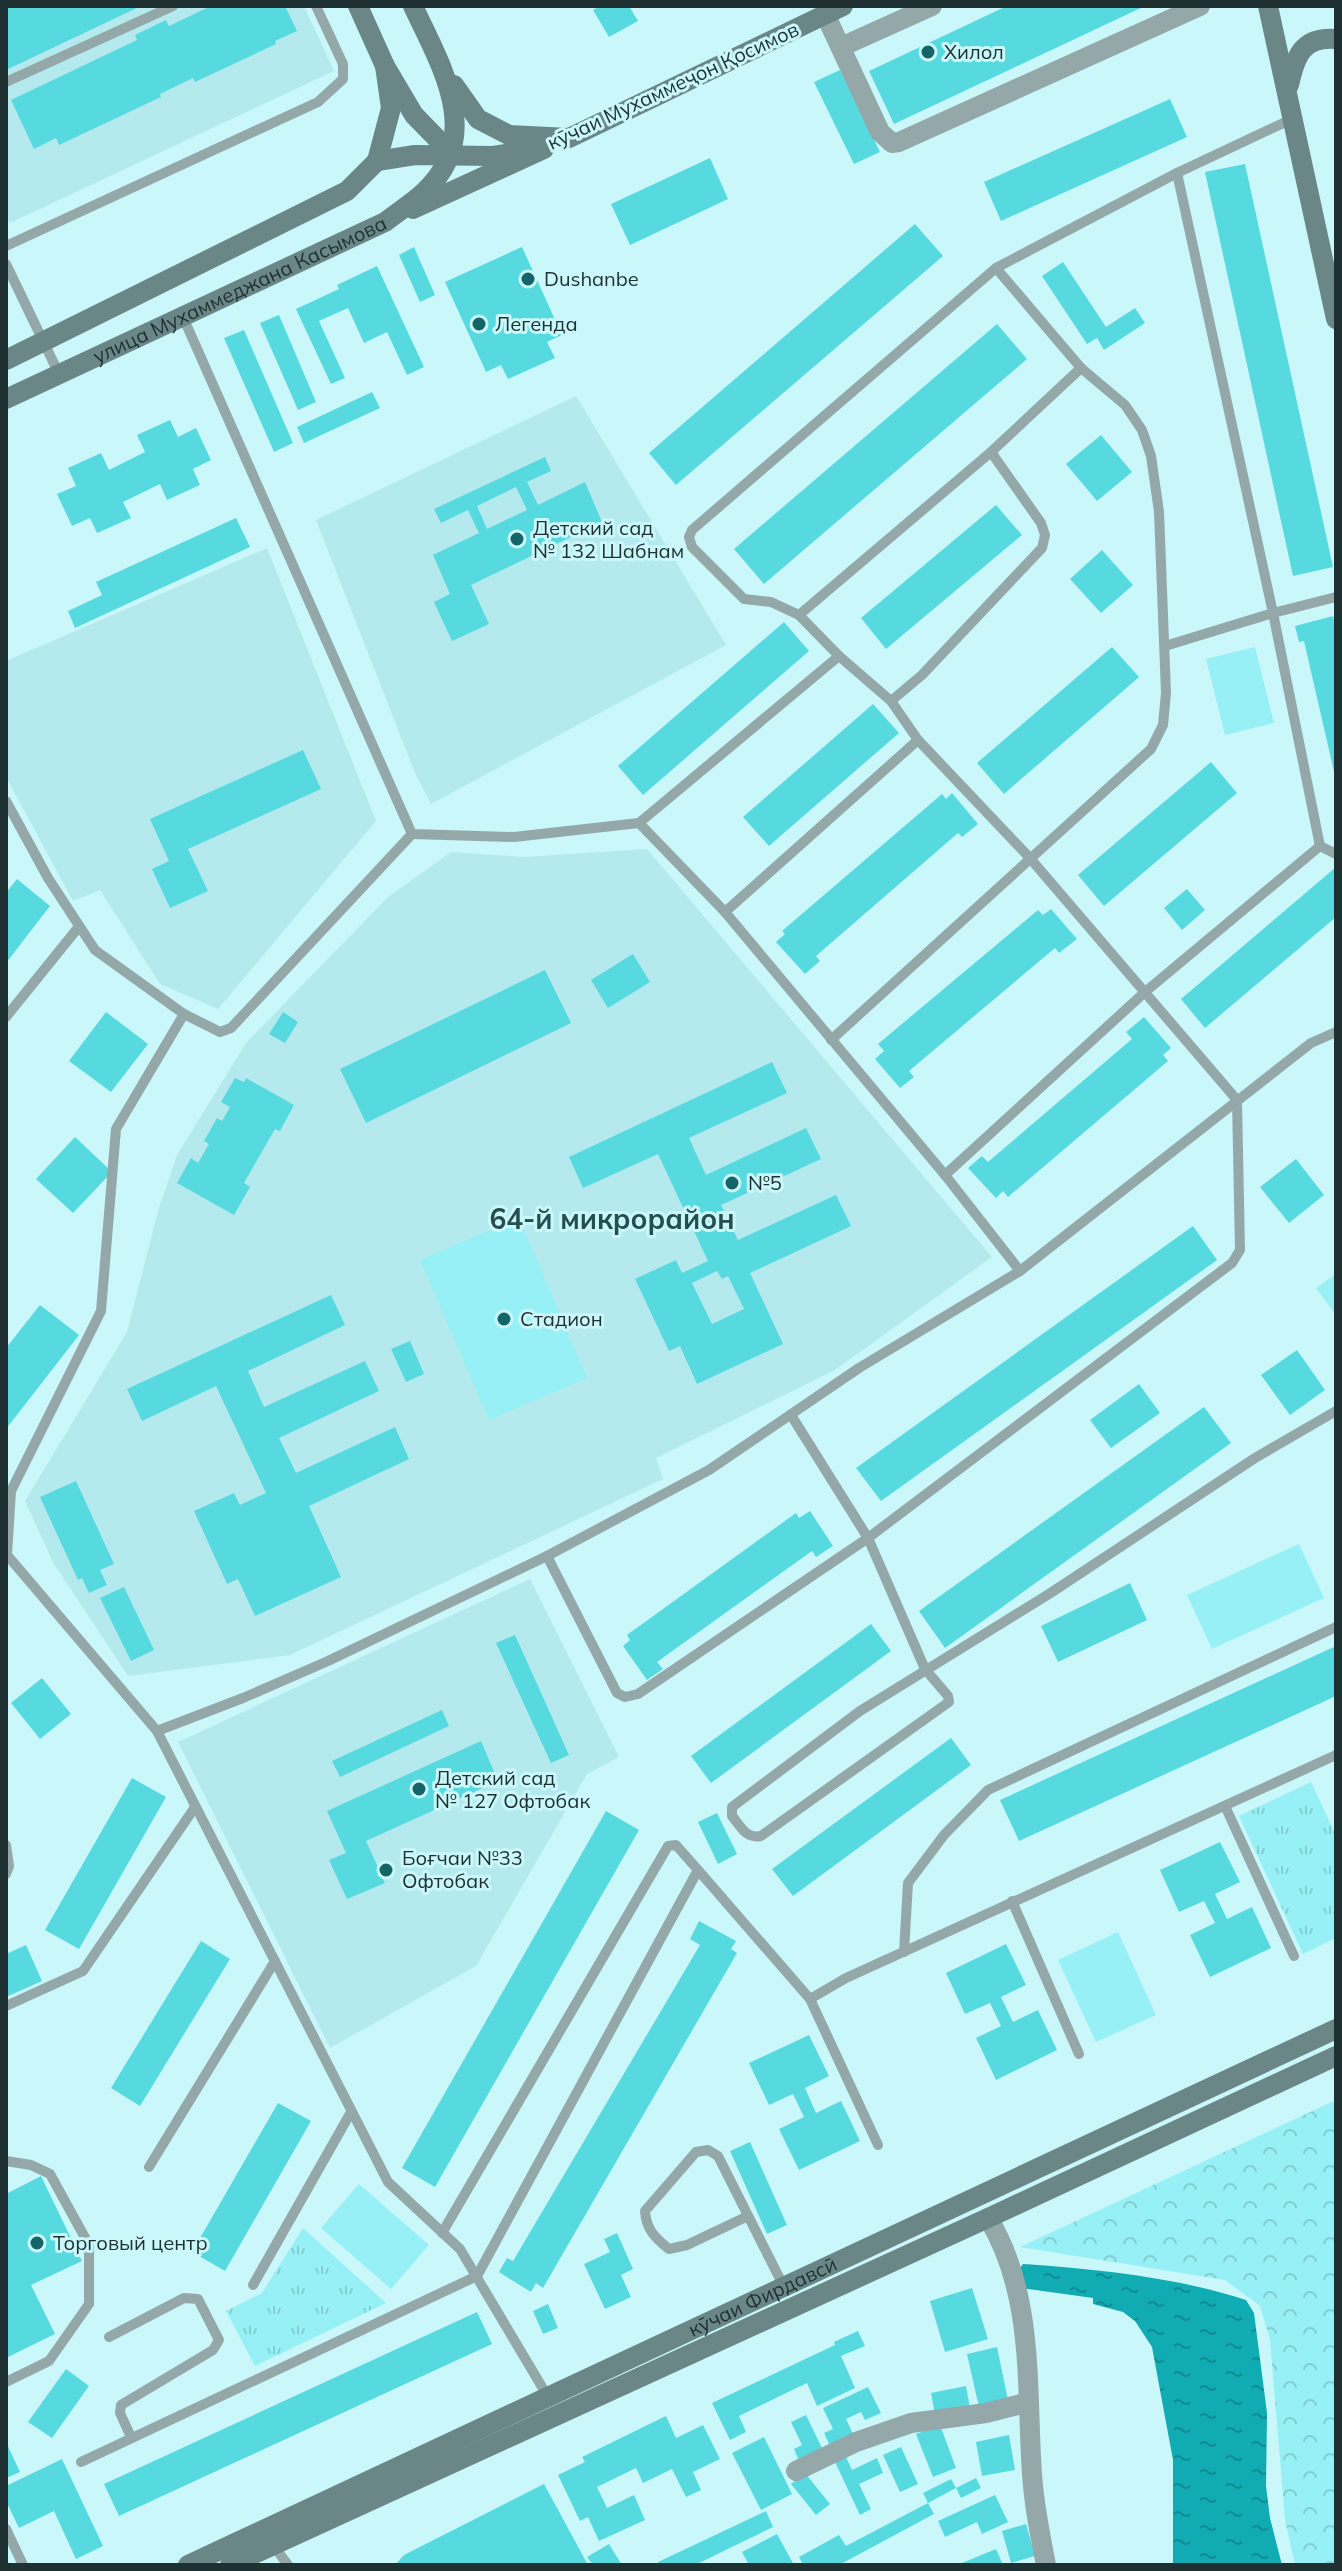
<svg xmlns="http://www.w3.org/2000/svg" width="1342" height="2571" font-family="Mulish,sans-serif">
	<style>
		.built { fill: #b4eaed }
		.forest { fill: url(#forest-crowns) }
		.park { fill: url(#park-tufts) }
		.pitch { fill: #97f0f5 }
		.water { fill: url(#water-ripples) }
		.building { fill: #57d9e0; fill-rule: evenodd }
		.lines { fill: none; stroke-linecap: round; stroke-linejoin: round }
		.lane { stroke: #95a8a9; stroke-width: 10 }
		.street { stroke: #95a8a9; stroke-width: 20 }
		.secondary { stroke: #6b8687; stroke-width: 20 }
		.poi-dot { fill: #156468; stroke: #caf8fa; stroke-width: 3 }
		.labels { text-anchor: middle; stroke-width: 6; stroke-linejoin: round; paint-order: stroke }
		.poi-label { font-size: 20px; fill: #1e3031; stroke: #caf8fa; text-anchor: start }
		.street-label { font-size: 20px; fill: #1e3031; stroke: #caf8fa }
		.district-label { font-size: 28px; font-weight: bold; fill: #254e50; stroke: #caf8fa }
	</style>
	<defs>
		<pattern id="forest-crowns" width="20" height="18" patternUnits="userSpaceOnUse" patternTransform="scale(2)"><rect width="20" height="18" fill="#97f0f5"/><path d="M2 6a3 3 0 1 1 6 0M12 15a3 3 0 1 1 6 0" fill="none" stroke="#82ced2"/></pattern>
		<pattern id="park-tufts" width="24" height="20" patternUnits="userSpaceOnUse" patternTransform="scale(2)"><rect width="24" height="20" fill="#97f0f5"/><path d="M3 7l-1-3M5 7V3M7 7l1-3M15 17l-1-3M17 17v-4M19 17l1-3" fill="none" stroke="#82ced2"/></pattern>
		<pattern id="water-ripples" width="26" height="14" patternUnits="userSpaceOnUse" patternTransform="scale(2)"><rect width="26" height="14" fill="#11acb3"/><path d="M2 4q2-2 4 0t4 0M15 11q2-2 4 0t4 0" fill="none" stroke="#0f8c92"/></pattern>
	</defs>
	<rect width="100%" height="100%" fill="#caf8fa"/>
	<g class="built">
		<polygon points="6,6 304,6 334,71 10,223 6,215"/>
		<polygon points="576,396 726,645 431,804 415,773 316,520"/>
		<polygon points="267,548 376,821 218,1009 160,984 100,890 73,901 6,777 6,661"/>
		<polygon points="647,849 992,1257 835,1370 656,1458 663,1479 290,1655 128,1676 53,1562 25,1501 127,1332 158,1211 177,1155 246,1043 388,897 451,852 523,857"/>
		<polygon points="530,1579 619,1757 587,1774 476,1966 330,2048 178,1742"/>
	</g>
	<polygon class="forest" points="1336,2100 1336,2565 1295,2565 1285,2520 1270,2340 1260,2306 1225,2280 1020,2247"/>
	<g class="park">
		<polygon points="1311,1782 1336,1835 1336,1938 1303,1954 1239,1816"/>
		<polygon points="303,2228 386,2303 255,2366 226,2311 262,2293"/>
	</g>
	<g class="pitch">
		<polygon points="1255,647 1274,723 1225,735 1206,659"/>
		<polygon points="519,1218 587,1378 489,1420 420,1260"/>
		<polygon points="1336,1274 1336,1315 1316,1288"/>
		<polygon points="1299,1544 1324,1598 1212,1649 1187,1595"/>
		<polygon points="1118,1932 1156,2015 1096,2042 1058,1960"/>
		<polygon points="359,2184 429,2245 391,2289 321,2228"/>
	</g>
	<path class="water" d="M1023 2264C1097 2269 1175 2277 1246 2300L1254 2313 1267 2413 1266 2486 1270 2518 1282 2565H1173V2460L1152 2347 1135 2321 1123 2312 1093 2304V2298L1021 2288 1017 2272Z"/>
	<g class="building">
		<polygon points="6,6 141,6 6,70"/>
		<polygon points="211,6 285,6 297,31 275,41 276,44 195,82 193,78 160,94 161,97 59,145 56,138 34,149 11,100 137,40 135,35 166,20 169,26"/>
		<polygon points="600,6 629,6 638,21 609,37 593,10"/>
		<polygon points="1007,6 1145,6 894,124 869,71"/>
		<polygon points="840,70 880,152 854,164 814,82"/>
		<polygon points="1170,99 1187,137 1001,221 984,182"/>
		<polygon points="710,158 728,199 630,245 611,204"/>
		<polygon points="1245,164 1333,567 1293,576 1205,172"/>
		<polygon points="915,224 943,256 676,485 649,453"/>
		<polygon points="414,247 435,295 420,302 399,255"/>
		<polygon points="522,247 562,335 547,342 555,358 508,379 501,365 486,372 445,282"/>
		<polygon points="1063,262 1106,327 1135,308 1145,323 1104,350 1097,338 1087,344 1042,276"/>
		<polygon points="377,266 424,367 407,375 387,332 364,343 348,308 319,321 345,378 331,384 296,309 339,289 337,285"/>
		<polygon points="279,315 316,402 298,410 260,323"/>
		<polygon points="997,324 1027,359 764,584 734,549"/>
		<polygon points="244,330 293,443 274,452 224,338"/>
		<polygon points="372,392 380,408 304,443 297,427"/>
		<polygon points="170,420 178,437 196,428 211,460 193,469 200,485 167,500 160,484 123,502 131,518 97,533 90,518 72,526 57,494 76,486 68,468 101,453 109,470 145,452 137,435"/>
		<polygon points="1101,435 1132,472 1097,501 1066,464"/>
		<path d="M545 457 551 471 527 482 538 505 585 482 602 522 471 585 489 624 452 641 434 602 450 594 433 555 479 533 468 510 441 523 434 509ZM516 487 527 510 487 529 477 506Z"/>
		<polygon points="996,505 1022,535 886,649 861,618"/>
		<polygon points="236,518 250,547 75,628 68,611 102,595 96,582"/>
		<polygon points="1102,550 1133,585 1101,613 1070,579"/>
		<polygon points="1333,616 1336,626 1335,776 1304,641 1299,642 1295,626"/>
		<polygon points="784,622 809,651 643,795 618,766"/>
		<polygon points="1112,647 1139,677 1004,794 977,763"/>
		<polygon points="873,704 899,733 769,846 743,817"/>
		<polygon points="303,750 321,789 188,849 208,891 170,908 152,869 169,861 150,819"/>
		<polygon points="1211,762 1237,793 1104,906 1078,875"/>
		<polygon points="952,793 978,824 962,837 958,833 816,956 820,961 805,974 776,942 785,934 782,931 942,794 946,799"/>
		<polygon points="1336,867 1336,917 1205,1028 1181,999"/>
		<polygon points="17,879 50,906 6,963 6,893"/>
		<polygon points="1187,889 1205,910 1182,930 1164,908"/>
		<polygon points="1051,909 1077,939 1059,953 1055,948 909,1071 914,1077 900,1088 875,1059 884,1051 878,1044 1038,910 1043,915"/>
		<polygon points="633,954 650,982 608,1008 591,980"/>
		<polygon points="545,970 571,1023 366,1123 340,1069"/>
		<polygon points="106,1012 148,1044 111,1092 69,1061"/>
		<polygon points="283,1012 298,1022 285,1043 269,1034"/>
		<polygon points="1144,1017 1171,1048 1163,1055 1168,1061 1008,1197 1003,1191 996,1198 968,1168 982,1156 988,1162 1132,1039 1126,1032"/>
		<path d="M772 1062 787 1093 689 1138 706 1175 806 1128 821 1159 721 1205 738 1240 836 1195 851 1226 750 1273 783 1344 697 1384 680 1346 669 1351 635 1279 676 1260 682 1273 708 1261 658 1154 583 1188 569 1157ZM717 1271 722 1279 728 1276 744 1309 712 1324 692 1283Z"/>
		<polygon points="235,1078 244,1082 246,1078 294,1105 280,1131 275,1129 244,1183 250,1187 234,1215 177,1183 191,1158 198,1163 209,1144 204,1141 217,1118 222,1121 230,1107 221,1102"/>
		<polygon points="75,1137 112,1172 73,1213 36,1179"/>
		<polygon points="1296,1159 1324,1195 1289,1223 1260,1187"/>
		<polygon points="1193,1226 1217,1260 881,1501 856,1468"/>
		<polygon points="331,1295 345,1325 248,1371 264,1407 365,1361 379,1391 279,1438 296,1473 395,1427 409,1459 309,1506 341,1577 255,1616 238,1579 227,1584 194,1511 234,1493 240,1505 266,1493 216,1386 142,1421 127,1389"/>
		<polygon points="40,1305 79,1335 6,1429 6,1348"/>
		<polygon points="410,1341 424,1374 406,1382 391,1349"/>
		<polygon points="1297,1350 1325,1390 1290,1415 1261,1375"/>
		<polygon points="1139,1384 1160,1413 1111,1448 1090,1420"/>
		<polygon points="1204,1407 1231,1443 945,1648 919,1611"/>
		<polygon points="76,1481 114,1564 100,1570 107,1585 89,1593 82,1578 78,1580 40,1497"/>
		<polygon points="810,1511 833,1546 816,1557 812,1551 657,1662 663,1669 647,1680 623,1646 630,1640 627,1635 796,1513 799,1518"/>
		<polygon points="1130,1583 1147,1620 1058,1662 1041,1626"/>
		<polygon points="124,1587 154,1650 131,1661 100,1598"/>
		<polygon points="871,1624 891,1651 711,1783 691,1756"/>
		<polygon points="515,1635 569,1755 551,1763 496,1643"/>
		<polygon points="1336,1646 1336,1696 1019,1841 1000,1800"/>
		<polygon points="42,1678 71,1714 40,1739 11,1703"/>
		<polygon points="442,1710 449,1726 340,1777 332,1761"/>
		<polygon points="951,1738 971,1765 793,1896 772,1869"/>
		<polygon points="481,1741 498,1781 366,1841 385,1883 347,1899 329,1860 346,1853 327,1811"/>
		<polygon points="132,1778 166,1797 79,1949 45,1930"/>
		<polygon points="606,1811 639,1830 435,2187 402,2168"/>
		<polygon points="717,1813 737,1854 718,1864 698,1822"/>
		<polygon points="1220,1842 1240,1882 1215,1894 1227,1919 1252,1907 1271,1948 1210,1977 1190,1935 1215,1923 1204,1901 1179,1912 1160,1870"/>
		<polygon points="699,1921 736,1941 731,1949 737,1953 543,2288 536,2283 531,2292 499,2272 507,2258 513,2261 700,1945 690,1939"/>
		<polygon points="201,1941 230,1959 140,2106 111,2088"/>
		<polygon points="1006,1944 1026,1985 1001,1997 1013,2022 1038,2010 1057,2050 996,2080 976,2038 1001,2026 990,2003 965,2014 946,1973"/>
		<polygon points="26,1945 42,1981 6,1997 6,1954"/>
		<polygon points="809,2035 829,2076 805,2088 816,2113 841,2101 860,2141 799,2170 779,2129 804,2117 793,2094 769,2105 749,2063"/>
		<polygon points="278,2103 311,2121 225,2271 192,2252"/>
		<polygon points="750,2142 787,2225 767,2234 730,2151"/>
		<polygon points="41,2176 82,2261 31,2285 55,2334 6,2358 6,2194"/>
		<polygon points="617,2233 633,2269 621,2275 631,2297 605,2309 584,2264 610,2252 604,2239"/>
		<polygon points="972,2288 988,2339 945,2352 930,2301"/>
		<polygon points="548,2304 558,2328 543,2334 533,2311"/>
		<polygon points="477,2312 492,2344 119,2516 104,2484"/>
		<polygon points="858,2331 865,2346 841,2356 855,2388 817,2406 807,2383 739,2416 746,2432 730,2440 712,2403 835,2345 834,2342"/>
		<polygon points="997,2347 1008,2400 979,2407 967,2354"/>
		<polygon points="66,2369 89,2386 52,2438 28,2422"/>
		<polygon points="966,2386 970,2408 935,2415 931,2393"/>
		<polygon points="868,2387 881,2413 865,2420 861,2412 846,2419 854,2436 831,2448 824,2433 833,2429 823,2408"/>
		<polygon points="806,2415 823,2450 799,2461 794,2449 802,2445 791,2422"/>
		<polygon points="666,2416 676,2438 703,2425 720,2459 693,2472 701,2490 686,2497 672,2469 643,2483 636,2468 597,2487 607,2508 634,2495 645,2520 599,2541 588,2517 580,2521 558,2475 585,2462 582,2457"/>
		<polygon points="940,2425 956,2468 933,2477 916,2434"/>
		<polygon points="1009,2435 1015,2470 982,2476 976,2442"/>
		<polygon points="764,2437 792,2494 761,2510 732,2453"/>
		<polygon points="6,2442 20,2472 6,2478"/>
		<polygon points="901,2447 918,2484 900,2492 883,2455"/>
		<polygon points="846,2457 852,2470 877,2458 883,2473 859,2484 871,2509 860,2515 835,2462"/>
		<polygon points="62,2459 103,2546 76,2559 54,2511 19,2528 6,2501 6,2486"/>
		<polygon points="805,2473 830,2504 816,2515 791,2484"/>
		<polygon points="976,2478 981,2488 961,2498 956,2488 928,2503 923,2493 951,2479 956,2488"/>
		<polygon points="544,2484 588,2565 395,2565 404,2555"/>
		<polygon points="995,2495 1008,2522 982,2534 977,2522 945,2537 938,2521"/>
		<polygon points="928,2503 934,2514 839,2565 803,2565 799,2557 839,2535 846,2546"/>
		<polygon points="766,2511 773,2527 695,2565 659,2565 658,2562"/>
		<polygon points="1026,2524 1035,2556 1011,2563 1002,2531"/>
		<polygon points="777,2534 794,2565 749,2565 742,2552"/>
		<polygon points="609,2544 622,2565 593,2565 587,2557"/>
		<polygon points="996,2549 1003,2565 957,2565"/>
	</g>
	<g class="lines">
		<g class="lane">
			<polyline points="6,82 173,6"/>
			<polyline points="1294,118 1177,173 1273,613 1320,846 1336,854"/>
			<polyline points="6,246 318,102 343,79 343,64 316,6"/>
			<polyline points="6,264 59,374"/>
			<polyline points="183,317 412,834 514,837 639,823 725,912 945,1175 1020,1271"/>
			<polyline points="799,615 991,452 1081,368"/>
			<polyline points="1165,646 1273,613 1336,597"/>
			<polyline points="891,701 922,675 1042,548 1045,535 1041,523 991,452"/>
			<polyline points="6,801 48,878 95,950 184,1014"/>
			<polyline points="639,823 839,656"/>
			<polyline points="412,834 231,1028 220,1032 184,1014 116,1129 101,1311 11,1491 7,1555 157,1731 243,1698 328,1661 547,1556 709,1470 859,1368 1020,1271 1311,1043 1336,1032"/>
			<polyline points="725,912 918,740"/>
			<polyline points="6,1017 77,929"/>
			<polyline points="831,1040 1151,749 1163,725 1166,693 1159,512 1151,456 1142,430 1125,405 1081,368 996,268"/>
			<polyline points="945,1175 1145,992 1320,846"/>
			<path d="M791 1415 868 1538 925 1669 948 1696 949 1702 761 1836C746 1839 741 1827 732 1816V1807L860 1711 1049 1594 1255 1458 1336 1411"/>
			<polyline points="547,1556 617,1693 625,1697 638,1694 868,1538 1232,1263 1240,1250 1237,1100 1029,857 918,740 891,701 839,656 799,615 771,602 744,599 692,547 689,537 692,530 996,268 1177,173"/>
			<polyline points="157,1731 388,2182 460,2249 548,2397"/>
			<polyline points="1225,1806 1294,1956"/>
			<polyline points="6,1845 9,1866 6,1874"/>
			<polyline points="1012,1901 1079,2054"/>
			<polyline points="904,1952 908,1883 944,1835 988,1790 1336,1627"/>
			<polyline points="810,1999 846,1978 1336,1755"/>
			<polyline points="6,2006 83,1971 195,1807"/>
			<polyline points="6,2161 31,2165 50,2174 89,2245 89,2304 49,2361 6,2382"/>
			<polyline points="149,2167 275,1961"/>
			<path d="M748 2216 687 2245 669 2249C655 2238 646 2229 645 2211L696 2152 708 2150 718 2156 784 2287"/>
			<polyline points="442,2233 668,1846 676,1845 698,1870"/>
			<polyline points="253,2285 351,2112"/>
			<polyline points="109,2337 184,2298 198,2299 219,2340 213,2350 121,2405 120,2413 131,2437"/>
			<polyline points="81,2462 477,2276 698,1870 810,1999 878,2145"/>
			<polyline points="6,2529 23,2565"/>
			<polyline points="273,2545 288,2565"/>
		</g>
		<g class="street">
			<polyline points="825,14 880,132 892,143 899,142 1200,6"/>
			<polyline points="841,47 932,6"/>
			<path d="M988 2218C1035 2294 1026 2389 1032 2474 1034 2505 1040 2535 1046 2565"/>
			<polyline points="796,2471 856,2442 911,2423 986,2413 1029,2402"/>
		</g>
		<g class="secondary">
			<polyline points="358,6 385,66 414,115 452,154"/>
			<polyline points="1268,6 1336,319"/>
			<polyline points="454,85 478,119 509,135 569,138 843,6"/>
			<path d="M1289 85C1295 57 1302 36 1336 39"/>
			<polyline points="377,161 415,155 493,156 520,152"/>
			<polyline points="413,209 544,149"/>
			<polyline points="6,360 347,191 377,161 391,108 385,66"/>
			<path id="s1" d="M6 399 385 222C398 212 412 203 424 192 485 136 441 66 413 6"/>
			<path id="s2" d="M188 2565 1336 2029"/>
			<polyline points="230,2565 988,2218 1336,2056"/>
		</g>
	</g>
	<g class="poi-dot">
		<circle cx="928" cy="52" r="8"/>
		<circle cx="528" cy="279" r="8"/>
		<circle cx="479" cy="324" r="8"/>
		<circle cx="517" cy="539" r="8"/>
		<circle cx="732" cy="1183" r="8"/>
		<circle cx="504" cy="1319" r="8"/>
		<circle cx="419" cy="1789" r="8"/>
		<circle cx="386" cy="1870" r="8"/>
		<circle cx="37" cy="2243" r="8"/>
	</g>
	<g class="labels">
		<g class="poi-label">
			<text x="944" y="59">Хилол</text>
			<text x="544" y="286">Dushanbe</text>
			<text x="495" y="331">Легенда</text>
			<text x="533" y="535">Детский сад<tspan x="533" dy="23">№ 132 Шабнам</tspan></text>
			<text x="748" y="1190">№5</text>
			<text x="520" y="1326">Стадион</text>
			<text x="435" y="1785">Детский сад<tspan x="435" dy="23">№ 127 Офтобак</tspan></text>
			<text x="402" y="1865">Боғчаи №33<tspan x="402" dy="23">Офтобак</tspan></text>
			<text x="53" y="2250">Торговый центр</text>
		</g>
		<g class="street-label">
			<text transform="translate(673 86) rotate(-25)" y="7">кӯчаи Мухаммеҷон Қосимов</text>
			<text dy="7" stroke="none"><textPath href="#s1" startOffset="258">улица Мухаммеджана Касымова</textPath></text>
			<text dy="7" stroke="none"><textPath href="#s2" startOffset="634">кӯчаи Фирдавсӣ</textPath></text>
		</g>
		<g class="district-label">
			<text x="612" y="1229">64-й микрорайон</text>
		</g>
	</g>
	<rect width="1342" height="2571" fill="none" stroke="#1e3031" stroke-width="16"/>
</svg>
